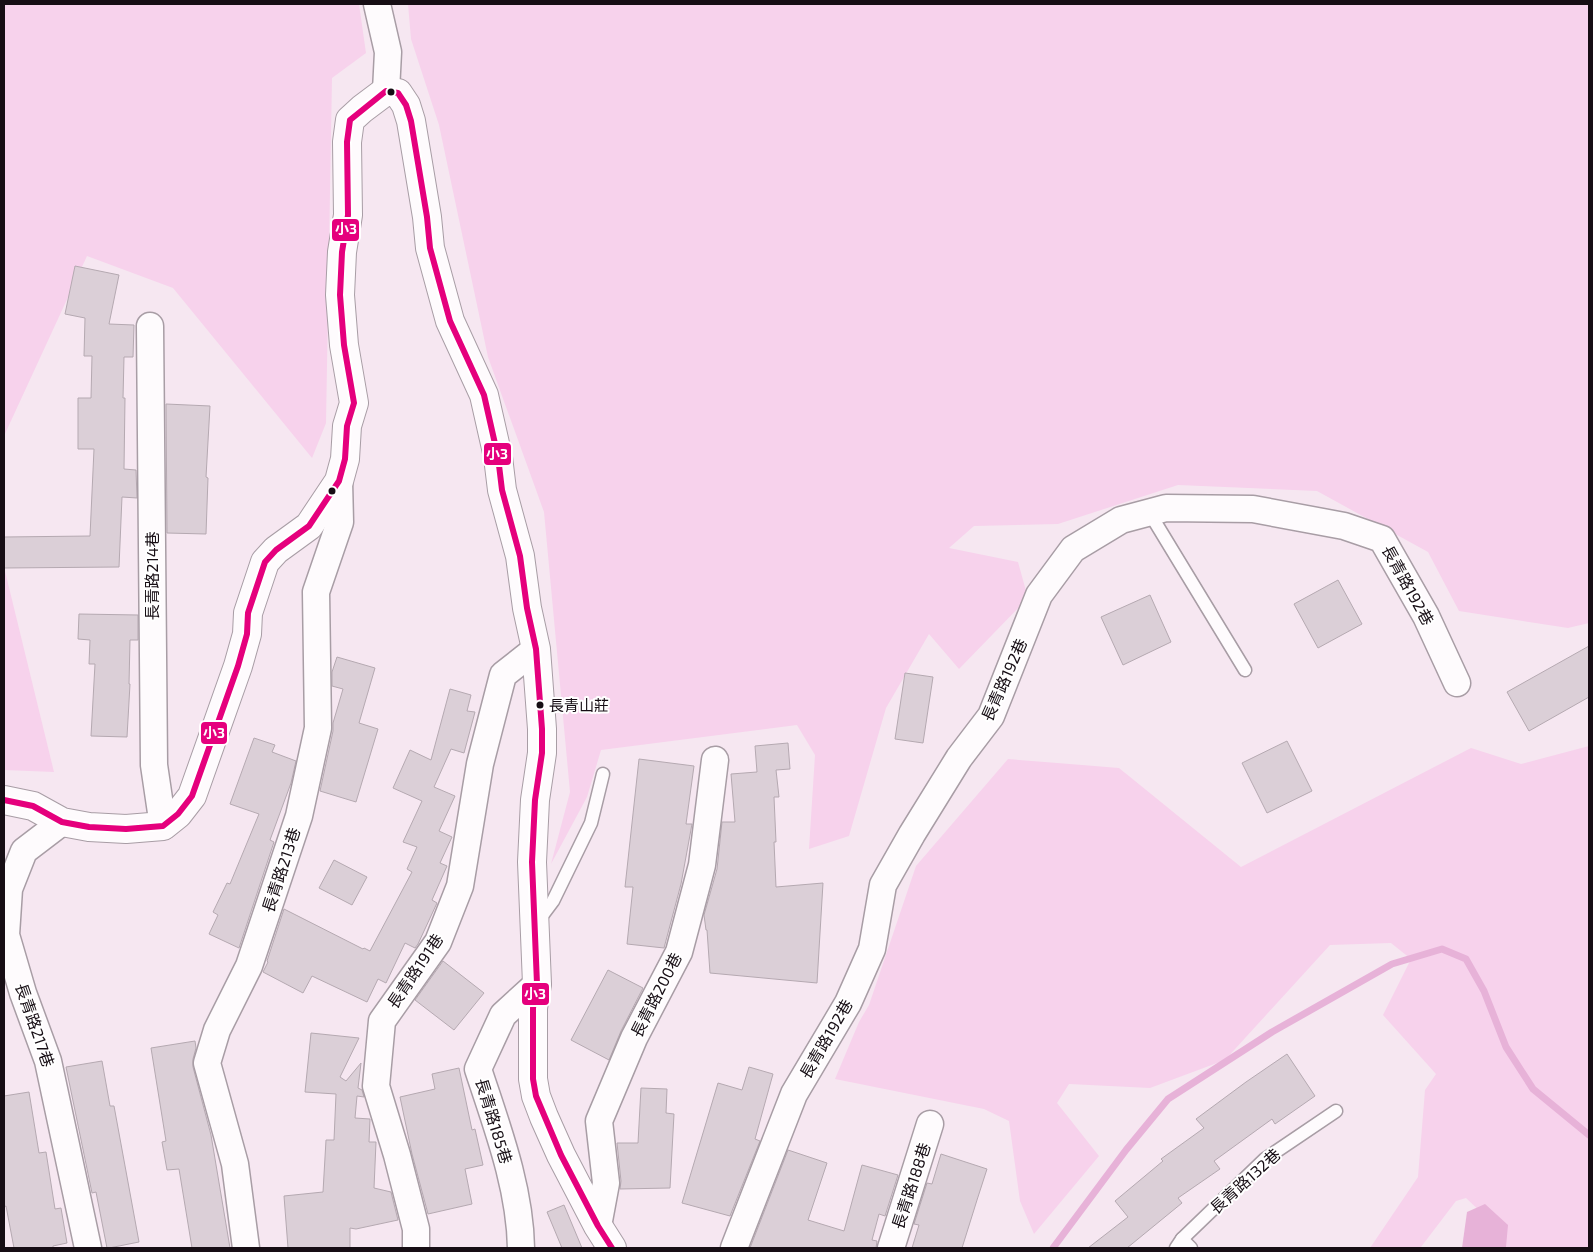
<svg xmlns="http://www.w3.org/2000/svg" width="1593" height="1252" font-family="'Exo 2','Noto Sans TC',sans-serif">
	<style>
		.green { fill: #f7d2ec }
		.water { fill: #e7b2d8 }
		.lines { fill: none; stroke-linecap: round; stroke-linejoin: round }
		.stream { stroke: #e7b2d8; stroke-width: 7 }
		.building { fill: #dbcfd7; stroke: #b5a9b1 }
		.service-casing { stroke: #a89da5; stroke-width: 15 }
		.minor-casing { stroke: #a89da5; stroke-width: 29 }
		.tertiary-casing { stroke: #a89da5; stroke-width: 30 }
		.service { stroke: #fefbfd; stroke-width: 12 }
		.minor { stroke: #fefbfd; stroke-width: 26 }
		.tertiary { stroke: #fefbfd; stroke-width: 28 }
		.bus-1-casing { stroke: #fff; stroke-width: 10 }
		.bus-1 { stroke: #e5007d; stroke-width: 6 }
		.bus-dot { fill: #160d14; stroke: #fff; stroke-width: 2 }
		.labels { text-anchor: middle; stroke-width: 4; stroke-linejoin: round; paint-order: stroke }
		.bus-label { font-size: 15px; fill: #160d14; stroke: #fff; text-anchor: start }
		.street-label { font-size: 16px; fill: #160d14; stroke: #fff }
		.line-badge { stroke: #fff; stroke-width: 2 }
		.badge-label { font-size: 14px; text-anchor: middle; font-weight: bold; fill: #fff }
	</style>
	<rect width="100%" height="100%" fill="#f6e7f1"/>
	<g class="green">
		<polygon points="4,4 359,4 366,53 332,78 326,423 312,458 173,288 87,256 4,436"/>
		<polygon points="408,4 1589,4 1589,623 1568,628 1459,611 1428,552 1317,491 1178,485 1058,524 974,526 949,548 1018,562 1028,598 959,669 929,634 886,708 849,836 809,849 815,755 797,725 601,750 587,797 551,864 570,792 544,512 488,357 439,125 411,39"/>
		<polygon points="4,567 54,772 4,770"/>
		<polygon points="1589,746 1589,1248 1487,1248 1503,1233 1466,1198 1456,1201 1421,1247 1370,1248 1418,1177 1425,1090 1436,1074 1383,1015 1411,959 1391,943 1330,945 1225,1060 1150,1088 1069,1084 1057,1103 1099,1156 1034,1234 1020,1201 1009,1121 984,1109 835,1079 859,1022 869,1005 916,866 1008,759 1119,768 1241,867 1471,748 1521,764"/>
	</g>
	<polygon class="water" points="1485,1204 1508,1225 1506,1247 1505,1248 1462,1248 1467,1212"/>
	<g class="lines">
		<polyline class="stream" points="1053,1248 1126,1150 1168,1099 1272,1032 1392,964 1442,949 1466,959 1484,991 1506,1047 1533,1089 1589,1135"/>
	</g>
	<g class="building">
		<polygon points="75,266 119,275 109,324 134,325 133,357 124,357 123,398 125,398 124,469 136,470 137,498 122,497 119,567 4,568 4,537 90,536 94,449 78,449 78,398 91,398 92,356 84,356 85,318 65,314"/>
		<polygon points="166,404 210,406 206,477 208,478 206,534 167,533"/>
		<polygon points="1338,580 1362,624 1318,648 1294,604"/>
		<polygon points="1150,595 1171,642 1123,665 1101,617"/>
		<polygon points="79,614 138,615 138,640 130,640 129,684 130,684 127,737 91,736 95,664 89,664 90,640 78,639"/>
		<polygon points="1589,646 1589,697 1529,731 1507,692"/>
		<polygon points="337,657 375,668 359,723 378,729 356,802 320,791 333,731 333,723 343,689 332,686 332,672"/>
		<polygon points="905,673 933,677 923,743 895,739"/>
		<polygon points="450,689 471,695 467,711 475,712 464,753 451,749 434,787 455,796 439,831 452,837 440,863 447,866 432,900 437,903 418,944 415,948 405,943 386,983 378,979 367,1002 312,976 303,993 263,972 268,962 267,961 284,909 363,949 364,948 370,951 412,872 407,869 417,847 403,842 422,801 393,788 410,750 431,760"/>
		<polygon points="254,738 275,745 272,752 296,761 291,783 270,840 274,842 239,948 209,934 218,915 213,912 227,883 230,884 259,814 230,804"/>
		<polygon points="1287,741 1312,791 1267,813 1242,763"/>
		<polygon points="788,743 790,769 776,770 779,797 774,797 776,842 774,842 776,887 823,883 817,983 710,973 707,930 706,930 704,915 717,869 722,822 735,822 731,774 757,772 755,746"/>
		<polygon points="639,759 694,766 686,824 692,824 681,884 664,948 627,944 633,887 625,887"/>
		<polygon points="334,860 367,877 352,905 319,888"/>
		<polygon points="443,961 484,993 454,1030 415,1000"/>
		<polygon points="608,970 643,988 621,1031 609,1060 571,1040"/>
		<polygon points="311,1033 359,1038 340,1077 346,1081 361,1063 358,1088 362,1090 364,1097 357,1096 355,1118 370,1119 369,1142 376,1142 374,1188 391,1192 398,1220 356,1229 350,1228 350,1248 288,1248 284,1196 323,1192 326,1140 334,1140 336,1094 305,1092"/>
		<polygon points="195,1041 196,1048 193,1059 193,1067 211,1135 230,1248 192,1248 179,1169 167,1170 162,1142 166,1141 151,1048"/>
		<polygon points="1287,1054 1315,1096 1275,1124 1272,1119 1214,1161 1220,1169 1178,1198 1182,1203 1127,1248 1088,1248 1128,1217 1115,1201 1163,1161 1161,1159 1204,1128 1196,1119 1246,1082"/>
		<polygon points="102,1061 110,1106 114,1106 139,1242 109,1248 107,1248 96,1192 92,1193 66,1067"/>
		<polygon points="749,1067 773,1074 755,1139 760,1141 730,1216 682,1203 718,1083 742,1090"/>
		<polygon points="459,1068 472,1130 475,1129 483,1165 465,1169 472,1204 428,1214 412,1154 400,1097 435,1089 432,1074"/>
		<polygon points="641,1088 667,1089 666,1113 674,1114 670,1188 620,1189 621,1181 617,1143 638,1143"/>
		<polygon points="29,1092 39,1153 46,1152 55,1209 61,1208 67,1243 53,1246 53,1248 14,1248 6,1206 4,1207 4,1096"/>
		<polygon points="788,1150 827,1163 808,1220 844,1231 862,1165 898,1175 885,1216 879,1214 872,1240 877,1241 876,1248 750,1248"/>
		<polygon points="941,1154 987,1169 977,1200 962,1248 912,1248 919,1225 914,1224 927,1183 932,1184"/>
		<polygon points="564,1205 582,1248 562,1248 547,1212"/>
	</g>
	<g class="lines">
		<g class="service-casing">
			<g id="service">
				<polyline points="1149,512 1245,670"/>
				<polyline points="538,921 553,901 591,823 603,774"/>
				<polyline points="1182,1239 1265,1159 1336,1111"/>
				<polyline points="1176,1248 1182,1239 1191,1248"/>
			</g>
		</g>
		<g class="minor-casing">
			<g id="minor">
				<polyline points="377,4 388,52 386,91"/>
				<polyline points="150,326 154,765 163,826"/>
				<polyline points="62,822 24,851 9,889 6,935 23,993 48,1061 88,1248"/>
				<polyline points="598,1226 606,1183 599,1121 634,1038 679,952 702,865 715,760"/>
				<polyline points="246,1248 235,1164 207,1063 217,1030 249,966 299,816 318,728 316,592 340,522 339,481"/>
				<polyline points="416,1248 416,1229 397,1155 376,1086 382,1021 438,942 460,886 480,764 503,675 536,649"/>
				<path d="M521 1248C520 1187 497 1127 478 1069L503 1015 537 984"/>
				<polyline points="734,1248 794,1094 848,1003 872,949 883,885 912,834 959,758 991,716 1039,595 1073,549 1121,520 1166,508 1253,509 1344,526 1382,539 1426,616 1457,683"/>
				<polyline points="891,1248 930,1124"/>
			</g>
		</g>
		<g class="tertiary-casing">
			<polyline id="tertiary" points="4,800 33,806 62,822 89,827 126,829 163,826 178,814 192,796 238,666 247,634 248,613 265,562 276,550 309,526 339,481 345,459 347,426 354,403 344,345 340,295 342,252 348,215 347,142 350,120 362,109 386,91 398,93 406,105 411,121 427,217 430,248 450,321 484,395 498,457 502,490 520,556 527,608 536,649 542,729 542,753 535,800 532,862 537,984 533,1008 533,1079 536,1096 544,1117 561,1155 598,1226 612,1248"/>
		</g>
		<use href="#service" class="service"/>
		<use href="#minor" class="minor"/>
		<use href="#tertiary" class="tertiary"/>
		<g class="bus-1-casing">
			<polyline id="bus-1" points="4,800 33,806 62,822 89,827 126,829 163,826 178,814 192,796 238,666 247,634 248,613 265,562 276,550 309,526 339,481 345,459 347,426 354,403 344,345 340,295 342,252 348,215 347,142 350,120 386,91 398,93 406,105 411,121 427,217 430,248 450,321 484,395 498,457 502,490 520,556 527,608 536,649 542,729 542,753 535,800 532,862 537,984 533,1008 533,1079 536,1096 561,1155 598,1226 612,1248"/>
		</g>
		<use href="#bus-1" class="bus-1"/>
	</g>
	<g class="bus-dot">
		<circle cx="391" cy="92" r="4.5"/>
		<circle cx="332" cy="491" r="4.5"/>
		<circle cx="540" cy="705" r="4.5"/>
	</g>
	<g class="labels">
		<g class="bus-label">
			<text x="549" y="711">長青山莊</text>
		</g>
		<g class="street-label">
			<text transform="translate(152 576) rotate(-90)" y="6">長青路214巷</text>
			<text transform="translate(1408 585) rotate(61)" y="6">長青路192巷</text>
			<text transform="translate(1004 680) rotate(-66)" y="6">長青路192巷</text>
			<text transform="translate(281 870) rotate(-72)" y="6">長青路213巷</text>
			<text transform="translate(415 971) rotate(-56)" y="6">長青路191巷</text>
			<text transform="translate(656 995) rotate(-63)" y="6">長青路200巷</text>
			<text transform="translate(35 1025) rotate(71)" y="6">長青路217巷</text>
			<text transform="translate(826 1039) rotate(-60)" y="6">長青路192巷</text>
			<text transform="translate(494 1121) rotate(73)" y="6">長青路185巷</text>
			<text transform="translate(1245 1181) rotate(-42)" y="6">長青路132巷</text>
			<text transform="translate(911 1186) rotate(-72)" y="6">長青路188巷</text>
		</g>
	</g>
	<g class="line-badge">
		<rect x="331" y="218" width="29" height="24" rx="5" fill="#e5007d"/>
		<rect x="483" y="442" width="29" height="24" rx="5" fill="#e5007d"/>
		<rect x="200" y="721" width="28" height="24" rx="5" fill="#e5007d"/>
		<rect x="521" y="982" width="29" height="24" rx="5" fill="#e5007d"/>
	</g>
	<g class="badge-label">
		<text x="346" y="234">小3</text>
		<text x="497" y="459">小3</text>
		<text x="214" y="738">小3</text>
		<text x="535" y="999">小3</text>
	</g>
	<rect width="1593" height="1252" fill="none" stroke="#160d14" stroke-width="10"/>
</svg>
